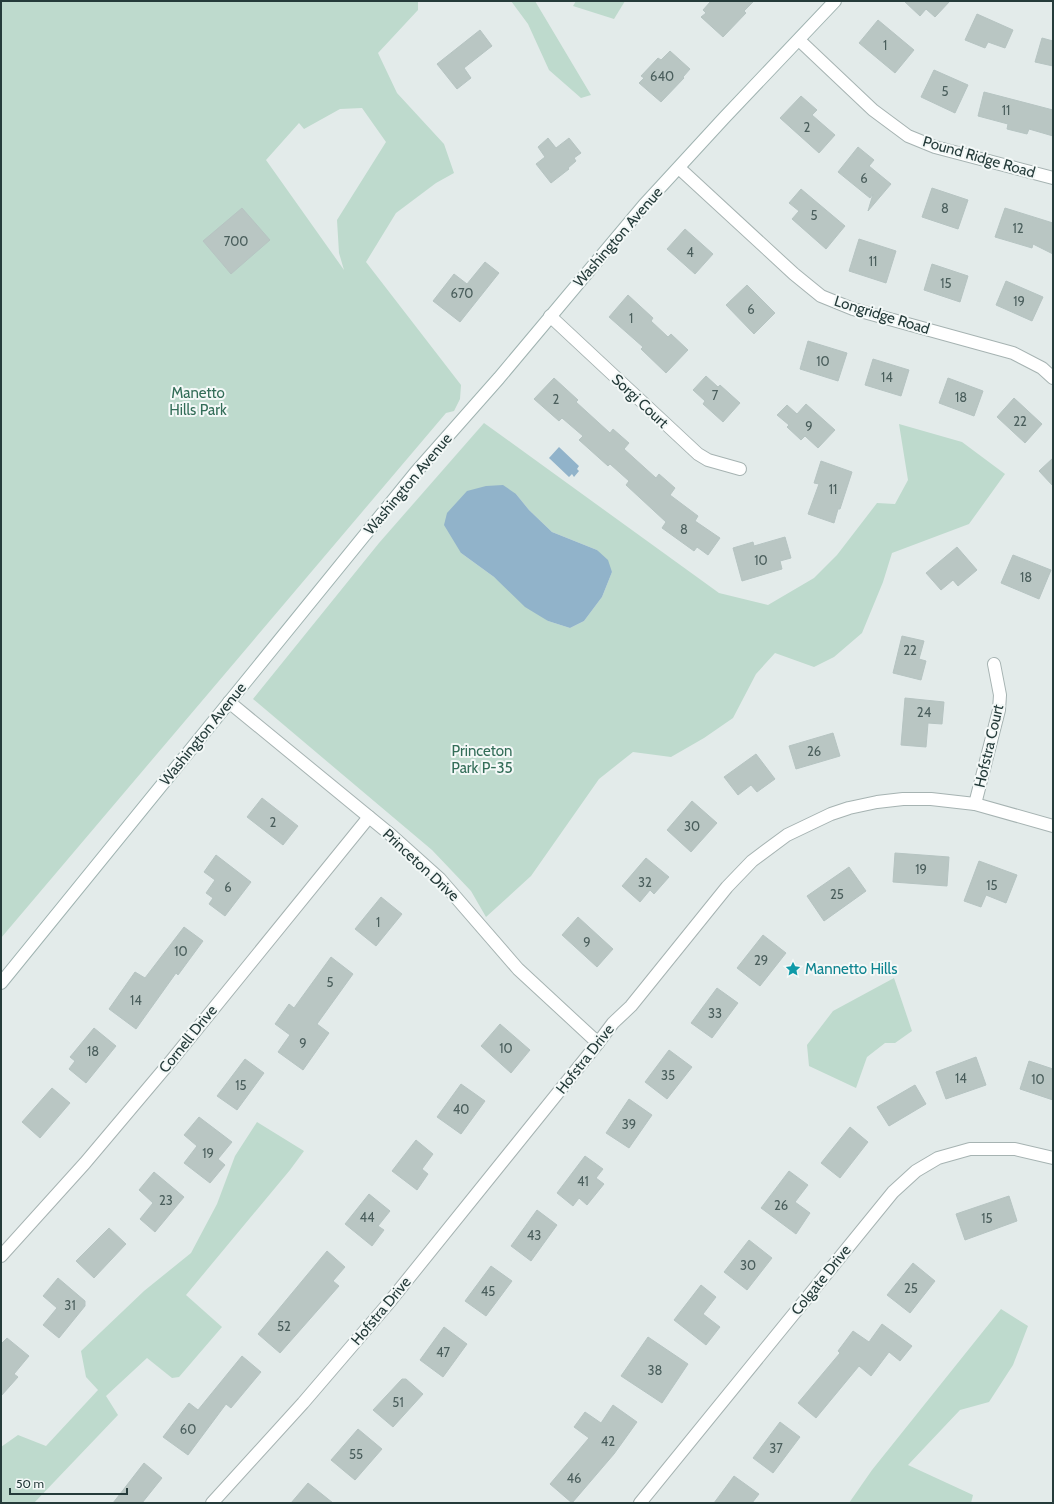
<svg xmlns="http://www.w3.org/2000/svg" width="1054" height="1504" font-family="Cabin,sans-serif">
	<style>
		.green { fill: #bedacd; fill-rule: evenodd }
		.water { fill: #91b3ca }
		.building { fill: #b9c6c3; stroke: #b6c4c2 }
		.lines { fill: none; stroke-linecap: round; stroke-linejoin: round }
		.minor-casing { stroke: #a6b3b2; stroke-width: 14 }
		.secondary-casing { stroke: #a0b3b1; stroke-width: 14 }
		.minor { stroke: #fff; stroke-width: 12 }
		.secondary { stroke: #fff; stroke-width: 12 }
		.labels { text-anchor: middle; stroke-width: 4; stroke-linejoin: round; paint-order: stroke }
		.number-label { font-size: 13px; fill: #4a5e5c }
		.street-label { font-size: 15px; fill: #253b3a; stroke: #f3f8f7 }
		.park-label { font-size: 15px; fill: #336d58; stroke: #f3f8f7 }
		.culture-label { font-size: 15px; fill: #0d838f; stroke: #f3f8f7; text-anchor: start }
	</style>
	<rect width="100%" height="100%" fill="#e3ebea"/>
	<g class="green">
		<path d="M1 1H418V10L378 53 397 93 444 144 454 173 436 183 396 213 366 262 461 385 460 399 454 411 446 413 1 938ZM362 108 386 142 337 220 339 253 344 270 266 160 299 123 304 129 340 109Z"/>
		<polygon points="511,1 535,1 591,95 581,98 549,70 528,24"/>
		<polygon points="576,1 625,1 614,19 573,6"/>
		<path d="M484 423 719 593 768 605 814 578 837 555 877 503 895 504 908 480 899 424 962 442 1005 474 969 524 892 553 883 582 862 633 834 657 814 667 775 653 756 674 733 718 704 738 671 757 633 752 599 779 531 876 486 917 471 891 432 850 253 699 379 543ZM516 494 529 510 552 532 597 550 612 572 602 597 584 621 570 628 548 621 494 577 461 553Z"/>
		<polygon points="894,978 912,1031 895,1043 885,1043 867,1057 856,1088 809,1066 807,1045 833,1011"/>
		<polygon points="257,1122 304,1151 290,1170 186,1295 222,1327 179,1377 172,1378 147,1358 106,1396 118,1415 34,1503 1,1503 1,1447 18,1435 46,1446 98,1390 86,1377 81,1351 144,1291 191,1253 217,1204 235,1156"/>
		<polygon points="1001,1309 1028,1326 1013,1365 989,1402 960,1410 908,1465 973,1495 971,1503 849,1503 872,1470"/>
	</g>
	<g class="water">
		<polygon points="559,447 579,466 577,469 579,471 574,477 572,474 569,477 549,458"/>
		<polygon points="503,485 516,494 529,510 552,532 597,550 608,560 612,572 602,597 584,621 570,628 548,621 525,607 494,577 461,553 444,525 447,513 467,491 486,486"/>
	</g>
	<g class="building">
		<polygon points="711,1 754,1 744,11 746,13 723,37 701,17 706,13 703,10"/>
		<polygon points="904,1 950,1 935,17 926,9 920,16"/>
		<polygon points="977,14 1013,30 1005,48 988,42 985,48 965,40"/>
		<polygon points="878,20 914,50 895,73 859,43"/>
		<polygon points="480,30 492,46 464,68 471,78 457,89 437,64"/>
		<polygon points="1042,38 1053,41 1053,66 1035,62"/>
		<polygon points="670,51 690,69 683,77 684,78 661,102 639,83 644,78 641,76 658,58 661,60"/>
		<polygon points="934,70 968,85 955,113 921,97"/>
		<polygon points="984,92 1053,110 1053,136 1029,129 1027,134 1007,129 1008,124 978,116"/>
		<polygon points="801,96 817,110 812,115 835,135 819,153 780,118"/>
		<polygon points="548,138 556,148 569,138 581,153 574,158 576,161 568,168 569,169 551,183 536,164 545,157 538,147"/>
		<polygon points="858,147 874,160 869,166 891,184 868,211 873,194 870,198 838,172"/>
		<polygon points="932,188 968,200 958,229 922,217"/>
		<polygon points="801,189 845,226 826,249 792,219 799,211 789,203"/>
		<polygon points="242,208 270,240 231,274 203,241"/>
		<polygon points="1005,208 1053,223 1053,254 1033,244 1032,248 995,237"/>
		<polygon points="685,229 713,254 695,274 667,249"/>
		<polygon points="859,239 896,251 886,283 849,271"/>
		<polygon points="485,262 499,273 460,322 433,301 454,274 467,284"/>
		<polygon points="932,264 968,276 960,302 924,290"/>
		<polygon points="1006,281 1043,297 1032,321 996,305"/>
		<polygon points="747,285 775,313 754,334 726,305"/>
		<polygon points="628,295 653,318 651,321 668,337 671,334 688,350 666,373 641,349 643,347 609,317"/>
		<polygon points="808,341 847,353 838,381 800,369"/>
		<polygon points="873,359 909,370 901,396 865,385"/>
		<polygon points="706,376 718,387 720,385 740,403 723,422 703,404 705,401 693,390"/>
		<polygon points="554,378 578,400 576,402 610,433 613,429 629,443 624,449 656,478 659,474 675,488 670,495 698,516 695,521 720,538 708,555 697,547 694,551 662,528 666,522 626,485 629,481 610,464 608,466 579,440 583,436 562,418 559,421 534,399"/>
		<polygon points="948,378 983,391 974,416 939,403"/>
		<polygon points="1014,398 1042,424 1025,443 997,417"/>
		<polygon points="806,404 835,430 818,448 805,436 801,440 787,427 789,425 777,415 787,405 797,414"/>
		<polygon points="1053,458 1053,486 1039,471"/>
		<polygon points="821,461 852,472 840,509 838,509 834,523 808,514 819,484 814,483"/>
		<polygon points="785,537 791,558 780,561 782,569 742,581 733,548 753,542 754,546"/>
		<polygon points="957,547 977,570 958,586 953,580 941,590 926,573"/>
		<polygon points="1013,555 1051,570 1039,599 1001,583"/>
		<polygon points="902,636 924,641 919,659 926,661 921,680 893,673"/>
		<polygon points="905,698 944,702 942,724 928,723 926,747 901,745"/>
		<polygon points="833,733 840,756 796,769 789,746"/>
		<polygon points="756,754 775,779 757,792 751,785 738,795 724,777"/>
		<polygon points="262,798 298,826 283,845 247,817"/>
		<polygon points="692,801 717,823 691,852 667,830"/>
		<polygon points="895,853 949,857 947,886 893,882"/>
		<polygon points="216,855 251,882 225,916 209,904 213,898 206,893 215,880 204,872"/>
		<polygon points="646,858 669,877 654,894 650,890 640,902 622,886"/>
		<polygon points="979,861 1017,875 1006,903 986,895 981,907 964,901"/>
		<polygon points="849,867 866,891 824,921 807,896"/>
		<polygon points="381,897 402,914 376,946 355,929"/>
		<polygon points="578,917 613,949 597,967 562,935"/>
		<polygon points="184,927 203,941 178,975 176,973 136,1029 109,1009 135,972 145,978"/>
		<polygon points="763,935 786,953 760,986 737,968"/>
		<polygon points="331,957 353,974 317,1024 329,1033 303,1070 278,1052 290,1035 275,1024 289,1004 294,1008"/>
		<polygon points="717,988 738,1003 712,1038 691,1023"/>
		<polygon points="500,1024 530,1050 511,1073 481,1046"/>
		<polygon points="94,1028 116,1046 86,1083 69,1069 75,1061 70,1057"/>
		<polygon points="669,1050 692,1067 667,1099 645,1082"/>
		<polygon points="976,1057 986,1085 946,1099 936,1072"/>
		<polygon points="245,1059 264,1073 237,1110 217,1096"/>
		<polygon points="1029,1061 1053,1069 1053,1100 1020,1089"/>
		<polygon points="461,1084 485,1101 461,1134 437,1117"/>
		<polygon points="915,1085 926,1104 889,1126 877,1107"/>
		<polygon points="52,1088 70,1103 40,1138 22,1122"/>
		<polygon points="629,1099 652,1115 629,1148 606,1133"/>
		<polygon points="199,1117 232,1142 218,1159 225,1165 210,1183 184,1163 197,1146 184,1135"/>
		<polygon points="850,1127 868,1142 840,1178 821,1163"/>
		<polygon points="416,1140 433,1154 422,1169 428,1174 417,1190 392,1171"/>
		<polygon points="585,1156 603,1169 596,1178 604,1184 587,1205 579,1198 573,1206 557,1193"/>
		<polygon points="789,1171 808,1185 795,1202 810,1213 796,1234 761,1208"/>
		<polygon points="154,1172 184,1197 155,1232 140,1219 153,1203 139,1190"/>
		<polygon points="369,1194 390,1211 378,1226 384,1230 372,1246 345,1224"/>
		<polygon points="1009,1196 1017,1221 965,1240 956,1214"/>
		<polygon points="537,1210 557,1225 531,1261 511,1246"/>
		<polygon points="109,1228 126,1244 94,1278 76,1261"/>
		<polygon points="749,1240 772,1258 747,1290 724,1272"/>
		<polygon points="327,1251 345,1267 333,1281 339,1286 280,1353 258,1334"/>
		<polygon points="913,1263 935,1281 910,1313 887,1295"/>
		<polygon points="491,1266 512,1281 486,1316 465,1301"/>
		<polygon points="58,1278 85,1301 85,1306 59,1338 43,1325 57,1308 43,1296"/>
		<polygon points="701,1285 716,1297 703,1314 720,1327 706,1345 674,1320"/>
		<polygon points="882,1324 912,1346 900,1361 889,1352 871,1376 859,1366 816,1418 798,1403 840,1353 838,1351 853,1331 869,1342"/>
		<polygon points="444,1327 467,1344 443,1377 420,1360"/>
		<polygon points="648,1337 688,1364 662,1403 621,1376"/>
		<polygon points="7,1338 29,1356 14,1374 18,1377 1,1396 1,1344"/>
		<polygon points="242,1356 261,1372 231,1408 226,1404 188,1455 163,1437 189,1403 198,1410"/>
		<polygon points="402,1379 406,1379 423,1394 393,1427 373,1410"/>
		<polygon points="613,1405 637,1422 614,1454 572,1503 550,1484 589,1438 574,1427 585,1412 601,1423"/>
		<polygon points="780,1422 800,1437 773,1473 753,1458"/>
		<polygon points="358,1429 382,1449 355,1480 331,1460"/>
		<polygon points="144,1463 162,1478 142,1503 113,1503"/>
		<polygon points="734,1476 759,1494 752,1503 714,1503"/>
		<polygon points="308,1483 333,1503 291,1503"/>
	</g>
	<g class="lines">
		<g class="minor-casing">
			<g id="minor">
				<polyline points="799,40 873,110 908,136 935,147 1053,178"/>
				<polyline points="679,168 794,274 821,296 853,309 1013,353 1042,368 1053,378"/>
				<polyline points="550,316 698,454 708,460 740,469"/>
				<polyline points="229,702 391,835 440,879 518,969 598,1043"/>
				<polyline points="975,804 999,710 1000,695 994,664"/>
				<polyline points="1,1256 85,1163 171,1061 369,817"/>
				<polyline points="212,1503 303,1403 387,1305 598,1043 613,1023 631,1006 727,887 752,861 787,835 831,814 849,808 877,802 903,799 931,799 975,804 1053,826"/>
				<polyline points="640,1503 893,1192 916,1171 938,1158 970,1149 1015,1149 1053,1158"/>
			</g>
		</g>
		<g class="secondary-casing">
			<polyline id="secondary" points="1,983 416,472 499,378 644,205 724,118 835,1"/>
		</g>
		<use href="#minor" class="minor"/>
		<use href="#secondary" class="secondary"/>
	</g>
	<defs>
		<g id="sight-bare" transform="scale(1.2)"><path d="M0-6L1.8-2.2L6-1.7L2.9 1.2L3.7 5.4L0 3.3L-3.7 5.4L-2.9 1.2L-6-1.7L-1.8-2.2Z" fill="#0f9aa8" stroke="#f3f8f7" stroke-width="2.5" paint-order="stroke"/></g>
	</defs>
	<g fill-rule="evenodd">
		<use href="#sight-bare" x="793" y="969"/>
	</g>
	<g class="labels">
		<g class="number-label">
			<text x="885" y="50">1</text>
			<text x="662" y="81">640</text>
			<text x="945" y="96">5</text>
			<text x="1006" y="115">11</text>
			<text x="807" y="132">2</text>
			<text x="864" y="183">6</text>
			<text x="945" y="213">8</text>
			<text x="814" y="220">5</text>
			<text x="1018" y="233">12</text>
			<text x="236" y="246">700</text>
			<text x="690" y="257">4</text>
			<text x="873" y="266">11</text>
			<text x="946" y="288">15</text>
			<text x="462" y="298">670</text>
			<text x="1019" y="306">19</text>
			<text x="751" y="314">6</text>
			<text x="631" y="323">1</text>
			<text x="823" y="366">10</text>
			<text x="887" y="382">14</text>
			<text x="715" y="400">7</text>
			<text x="961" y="402">18</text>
			<text x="556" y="404">2</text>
			<text x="1020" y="426">22</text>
			<text x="809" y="431">9</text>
			<text x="833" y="494">11</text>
			<text x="684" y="534">8</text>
			<text x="761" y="565">10</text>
			<text x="1026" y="582">18</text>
			<text x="910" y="655">22</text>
			<text x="924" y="717">24</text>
			<text x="814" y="756">26</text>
			<text x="273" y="827">2</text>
			<text x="692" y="831">30</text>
			<text x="921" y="874">19</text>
			<text x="645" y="887">32</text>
			<text x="992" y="890">15</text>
			<text x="228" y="892">6</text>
			<text x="837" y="899">25</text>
			<text x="378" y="927">1</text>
			<text x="587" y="947">9</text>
			<text x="181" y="956">10</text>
			<text x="761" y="965">29</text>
			<text x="330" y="987">5</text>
			<text x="136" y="1005">14</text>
			<text x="715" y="1018">33</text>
			<text x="303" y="1048">9</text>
			<text x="506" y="1053">10</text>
			<text x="93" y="1056">18</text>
			<text x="668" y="1080">35</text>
			<text x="961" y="1083">14</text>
			<text x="1038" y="1084">10</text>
			<text x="241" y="1090">15</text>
			<text x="461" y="1114">40</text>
			<text x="629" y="1129">39</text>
			<text x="208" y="1158">19</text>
			<text x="583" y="1186">41</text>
			<text x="166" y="1205">23</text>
			<text x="781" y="1210">26</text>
			<text x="367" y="1222">44</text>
			<text x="987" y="1223">15</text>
			<text x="534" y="1240">43</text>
			<text x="748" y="1270">30</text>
			<text x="911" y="1293">25</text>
			<text x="488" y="1296">45</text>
			<text x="70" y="1310">31</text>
			<text x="284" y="1331">52</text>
			<text x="443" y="1357">47</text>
			<text x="655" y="1375">38</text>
			<text x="398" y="1407">51</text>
			<text x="188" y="1434">60</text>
			<text x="608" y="1446">42</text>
			<text x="776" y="1453">37</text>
			<text x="356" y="1459">55</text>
			<text x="574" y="1483">46</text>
		</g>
		<g class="street-label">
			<text transform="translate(979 157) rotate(16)" y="5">Pound Ridge Road</text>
			<text transform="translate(618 237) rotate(-49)" y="5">Washington Avenue</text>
			<text transform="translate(882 315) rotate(17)" y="5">Longridge Road</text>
			<text transform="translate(640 401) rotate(43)" y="5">Sorgi Court</text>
			<text transform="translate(408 484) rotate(-50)" y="5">Washington Avenue</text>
			<text transform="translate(203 734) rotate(-51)" y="5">Washington Avenue</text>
			<text transform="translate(989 746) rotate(-77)" y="5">Hofstra Court</text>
			<text transform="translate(421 865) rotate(43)" y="5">Princeton Drive</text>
			<text transform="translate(188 1039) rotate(-51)" y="5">Cornell Drive</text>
			<text transform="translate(585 1059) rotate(-52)" y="5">Hofstra Drive</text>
			<text transform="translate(821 1280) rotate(-51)" y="5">Colgate Drive</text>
			<text transform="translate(381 1311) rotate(-50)" y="5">Hofstra Drive</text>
		</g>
		<g class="park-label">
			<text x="198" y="398">Manetto<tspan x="198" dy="17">Hills Park</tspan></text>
			<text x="482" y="756">Princeton<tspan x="482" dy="17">Park P-35</tspan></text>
		</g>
		<g class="culture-label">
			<text x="805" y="974">Mannetto Hills</text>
		</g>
	</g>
	<rect width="1054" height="1504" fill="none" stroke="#253b3a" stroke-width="4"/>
	<path d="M10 1488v6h117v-6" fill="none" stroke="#253b3a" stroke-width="2"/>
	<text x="16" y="1488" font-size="12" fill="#253b3a" stroke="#f3f8f7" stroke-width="3" paint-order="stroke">50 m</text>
</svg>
